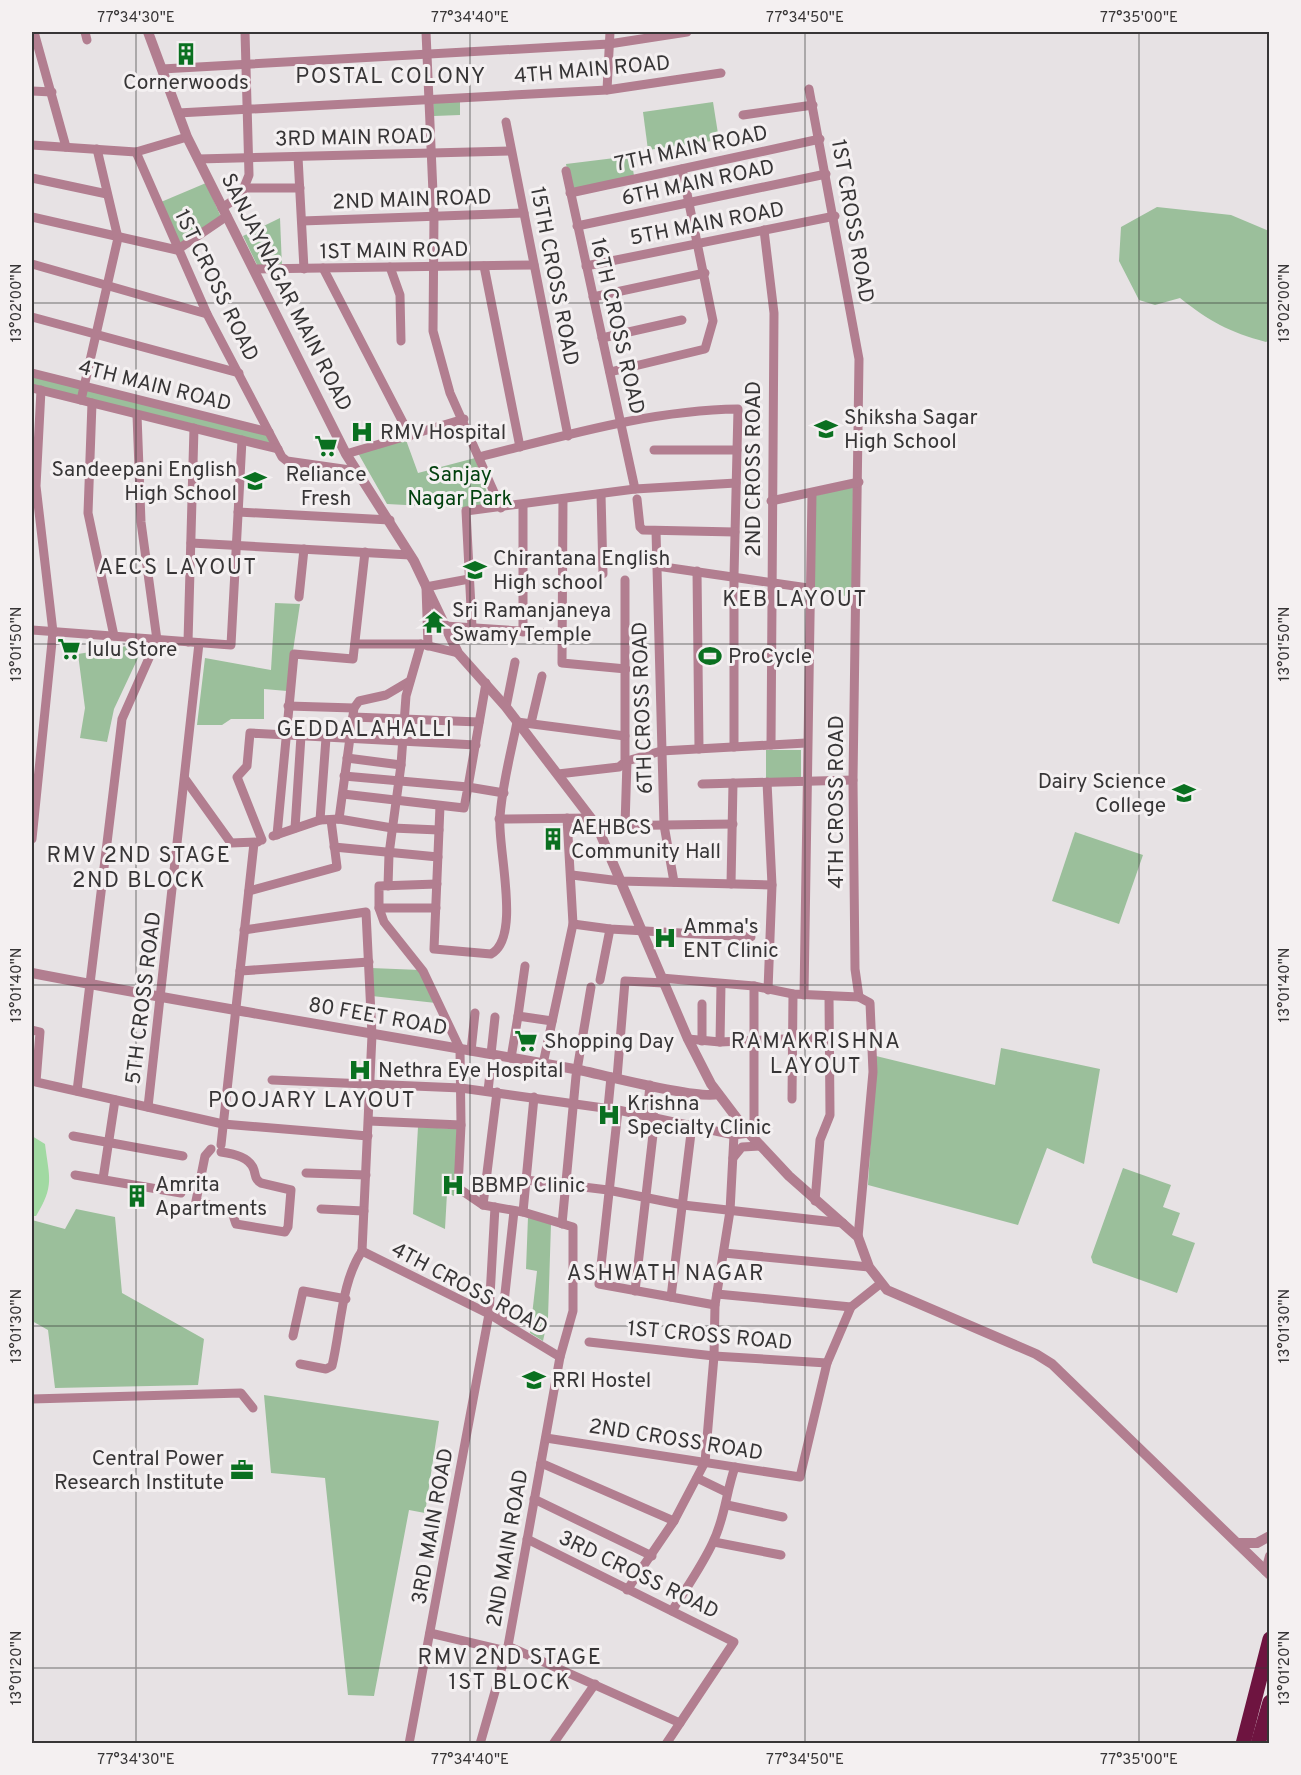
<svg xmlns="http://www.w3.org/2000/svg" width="1301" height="1775" font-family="Overpass,sans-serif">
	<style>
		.green { fill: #9bbf9b }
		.water { fill: #a1d9a2 }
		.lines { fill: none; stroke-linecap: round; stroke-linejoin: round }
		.minor { stroke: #b27e90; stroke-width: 9 }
		.tertiary { stroke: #b27e90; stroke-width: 10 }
		.trunk { stroke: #6e1440; stroke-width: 15 }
		.ticks { fill: none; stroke: #373536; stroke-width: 1.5; stroke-opacity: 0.45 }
		.labels { text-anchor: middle; stroke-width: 6; stroke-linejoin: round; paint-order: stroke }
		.street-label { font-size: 21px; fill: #373536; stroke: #f4f0f1 }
		.poi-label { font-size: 21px; fill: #373536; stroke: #f4f0f1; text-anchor: start }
		.park-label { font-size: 21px; fill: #02410e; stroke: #f4f0f1 }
		.neighbourhood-label { font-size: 22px; letter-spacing: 1.5px; fill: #373536; stroke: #f4f0f1 }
		.neatline { fill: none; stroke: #373536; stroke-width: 2 }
		.ticks-label { font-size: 15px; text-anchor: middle; fill: #373536 }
	</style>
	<rect width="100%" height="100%" fill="#e7e2e4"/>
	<g class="green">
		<polygon points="460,98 460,115 434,116 433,99"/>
		<polygon points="713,102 719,140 648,150 643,112"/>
		<polygon points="631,156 634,176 571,190 566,164"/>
		<polygon points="206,183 221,217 178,245 161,202"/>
		<path d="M1157 207 1231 215 1269 231V340L1266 342C1229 332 1209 321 1180 298L1155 305 1139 300 1119 261 1121 227Z"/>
		<polygon points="280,218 282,267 258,267 243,236"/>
		<polygon points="32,375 267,435 276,447 32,386"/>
		<polygon points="406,440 418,473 475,458 492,507 462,508 387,504 358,453"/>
		<polygon points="853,486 852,596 812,595 814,496"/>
		<polygon points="275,603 300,604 287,691 264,689 264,719 231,719 222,725 197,725 205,658 271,670"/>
		<polygon points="145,643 114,709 107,742 80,738 85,708 78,654"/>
		<rect x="766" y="750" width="35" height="28"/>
		<polygon points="1075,832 1143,855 1119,924 1052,901"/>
		<polygon points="371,968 420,970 436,1003 372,996"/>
		<polygon points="1001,1048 1100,1069 1084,1164 1047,1148 1018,1225 868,1185 876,1056 995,1085"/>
		<polygon points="418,1127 457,1129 454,1196 447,1193 445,1229 413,1214"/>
		<polygon points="1123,1168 1171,1185 1163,1207 1180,1213 1172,1235 1195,1243 1177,1293 1093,1263 1091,1257"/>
		<polygon points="76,1209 115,1217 122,1293 204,1339 198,1385 55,1388 48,1330 32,1321 32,1220 65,1229"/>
		<polygon points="528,1217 551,1224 548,1318 543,1341 530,1333 537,1271 526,1269"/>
		<polygon points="264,1395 439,1421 425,1513 409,1510 374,1696 348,1695 325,1478 271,1473"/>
	</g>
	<path class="water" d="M32 1136 45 1144C49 1178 55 1185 36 1216H32Z"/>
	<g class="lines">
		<g class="minor">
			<polyline points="34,32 66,147"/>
			<polyline points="85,32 87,40"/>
			<polyline points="426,32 434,216 433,331 450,393 501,508"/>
			<polyline points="162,69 609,44 687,32"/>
			<polyline points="809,89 859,359 853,780 855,969 859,997"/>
			<polyline points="607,90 610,32"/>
			<polyline points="32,91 52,92"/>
			<polyline points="178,113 607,90 721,73"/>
			<polyline points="743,115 813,105"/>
			<polyline points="506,122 568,436"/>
			<polyline points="32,145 136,152 187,137"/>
			<polyline points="136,152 207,314 282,457 287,461 357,471"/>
			<polyline points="298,157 304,269"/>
			<polyline points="198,159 511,151"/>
			<polyline points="566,171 635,489"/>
			<polyline points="32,178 107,194"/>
			<polyline points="246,188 300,188"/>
			<polyline points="570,193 820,139"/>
			<polyline points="222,208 241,195 249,175 245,32"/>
			<polyline points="32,217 177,250 227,216"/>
			<polyline points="302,221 524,213"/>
			<polyline points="577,226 826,174"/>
			<polyline points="764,230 774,313 771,745"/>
			<polyline points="32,264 207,314"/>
			<polyline points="484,266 520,447"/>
			<polyline points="586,266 835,216"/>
			<polyline points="390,267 400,295 401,341"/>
			<polyline points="323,268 410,436"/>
			<polyline points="254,269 534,265"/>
			<polyline points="593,297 705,273"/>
			<polyline points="32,317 239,373"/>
			<polyline points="602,338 682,320"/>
			<polyline points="610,372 705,349 713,321 682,169"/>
			<polyline points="32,373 269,432"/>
			<polyline points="32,388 278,449"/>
			<polyline points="81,400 118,238 97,149"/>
			<polyline points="92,403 88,513 114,636"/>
			<polyline points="654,450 737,450"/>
			<polyline points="346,454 464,419"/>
			<path d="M479 457C564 436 651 410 738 409L734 576V747"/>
			<polyline points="601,494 603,574"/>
			<polyline points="563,499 562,663 626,669"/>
			<polyline points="637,499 640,527 643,530 735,532"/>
			<polyline points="771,501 859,482"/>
			<polyline points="523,505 523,632"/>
			<polyline points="238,512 390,520"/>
			<polyline points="656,531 664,825 674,882"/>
			<polyline points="191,543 410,555"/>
			<polyline points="657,566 808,588"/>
			<polyline points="697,571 699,749"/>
			<polyline points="299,597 304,549"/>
			<polyline points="445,626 564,634"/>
			<polyline points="472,627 466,511 635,489 736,483"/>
			<polyline points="32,630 231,645 242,440"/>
			<polyline points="188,642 194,428"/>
			<polyline points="355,644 421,644 458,653"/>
			<polyline points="428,646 426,587 469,579"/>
			<polyline points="486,683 468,787 504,793"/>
			<polyline points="288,706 354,708"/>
			<polyline points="506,707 515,662"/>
			<polyline points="353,717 479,722"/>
			<polyline points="531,723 542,676"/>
			<polyline points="347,758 401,765"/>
			<polyline points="558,774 619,767 625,762 625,580"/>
			<polyline points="185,779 231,843 258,842"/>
			<polyline points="767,782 772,885 768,990"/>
			<polyline points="702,784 853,780"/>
			<polyline points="343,794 464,808 468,787 344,776"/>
			<path d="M440 806 434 949 491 954C522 938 497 847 500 817 502 785 511 753 517 722L625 736"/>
			<polyline points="339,819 354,708 359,701 386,695 408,682"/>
			<polyline points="499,819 590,818"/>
			<polyline points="320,820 326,738"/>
			<polyline points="597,826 733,824"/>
			<polyline points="625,826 627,761 661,751 806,743"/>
			<polyline points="295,828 301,736"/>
			<polyline points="277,835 294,654 353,659 365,552"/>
			<polyline points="273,836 320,820 339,819 392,828 439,830"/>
			<polyline points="32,839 53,632 36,486 41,390"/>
			<polyline points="262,840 237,777 247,766 250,733 476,745"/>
			<polyline points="334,847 438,857"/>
			<polyline points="572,875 620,881 772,885"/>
			<polyline points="731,884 733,783"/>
			<polyline points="388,886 389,854 401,765 406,696 421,644"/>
			<polyline points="249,891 337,867 331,820"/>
			<polyline points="379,908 379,886 437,884"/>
			<polyline points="436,908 379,908 384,922 423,971 460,1049 461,1125 458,1188 483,1205 523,1212 573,1227 573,1311 560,1357 508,1646 480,1744"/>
			<polyline points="573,924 610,929 751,937"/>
			<polyline points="244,930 366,912 372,1035 362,1251"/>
			<polyline points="240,971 369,962"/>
			<polyline points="661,978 754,986 793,994 859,997 870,1003 873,1072 858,1237"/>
			<polyline points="600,980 610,929"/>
			<polyline points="804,995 812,494"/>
			<polyline points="518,1016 525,966"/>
			<polyline points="32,1030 40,1032 36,1082 223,1124 368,1136"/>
			<polyline points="688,1039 720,1042 829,1037"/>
			<polyline points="702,1041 702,1004"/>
			<polyline points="720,1042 721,984"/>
			<polyline points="471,1051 475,1013"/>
			<polyline points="491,1054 495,1017"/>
			<polyline points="511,1058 518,1016 552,1021"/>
			<polyline points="543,1064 573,924 567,818"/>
			<polyline points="617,1078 625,981 664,983"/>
			<polyline points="272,1080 461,1088 618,1110 734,1135 749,1133"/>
			<polyline points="77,1091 122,719 157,640 141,522 137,415"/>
			<polyline points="488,1091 490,1073"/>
			<polyline points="792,1099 793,994"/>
			<polyline points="148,1107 199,643"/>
			<polyline points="608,1108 611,1077"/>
			<polyline points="618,1110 599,1284 715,1305"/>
			<polyline points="647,1115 650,1085"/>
			<polyline points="369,1121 461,1125"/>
			<polyline points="745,1129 754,1122 754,986"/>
			<polyline points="73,1136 183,1156"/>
			<polyline points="221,1145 254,843"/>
			<path d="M211 1149 205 1156 196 1201 232 1212 236 1224 285 1232 288 1227 291 1190 261 1183C255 1179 256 1177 254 1170 250 1157 234 1154 221 1152"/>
			<polyline points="733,1158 742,1147 760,1146"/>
			<polyline points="306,1173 366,1175"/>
			<polyline points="75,1175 181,1193"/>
			<polyline points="103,1179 115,1100"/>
			<polyline points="526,1180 608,1190 683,1205 843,1223"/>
			<polyline points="815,1201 820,1140 830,1115 829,996"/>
			<polyline points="483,1205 497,1092"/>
			<polyline points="321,1209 364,1211"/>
			<polyline points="523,1212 534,1097"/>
			<polyline points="562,1224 576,1076 591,987"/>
			<polyline points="362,1251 489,1314 560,1357"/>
			<polyline points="724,1253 869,1267"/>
			<polyline points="635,1291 655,1117"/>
			<polyline points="717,1294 851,1307"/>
			<polyline points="671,1297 692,1125"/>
			<polyline points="502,1321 514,1211"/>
			<polyline points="293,1336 303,1291 346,1299"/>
			<polyline points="589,1342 714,1356 827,1363"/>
			<path d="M300 1364 326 1369 332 1366C341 1329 341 1282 362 1251"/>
			<polyline points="32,1399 241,1393 253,1408"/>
			<polyline points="546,1438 800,1477 827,1363 851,1307 880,1284"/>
			<polyline points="541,1463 674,1521"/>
			<polyline points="697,1478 726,1492"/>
			<polyline points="534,1499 652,1556"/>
			<polyline points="727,1505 783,1517"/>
			<polyline points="527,1539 734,1642 666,1744"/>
			<polyline points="714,1542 781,1555"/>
			<polyline points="627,1590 674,1521 705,1462 714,1356 715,1305 730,1211 734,1135"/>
			<path d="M672 1611C686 1588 702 1566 713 1542 725 1518 726 1492 735 1467"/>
			<polyline points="430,1633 506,1651"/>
			<polyline points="508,1646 680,1723"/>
			<polyline points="409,1744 489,1314 495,1207"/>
			<polyline points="553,1744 595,1684"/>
		</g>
		<g class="tertiary">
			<polyline points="148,32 187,137 346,454 414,561 458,653 506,707 597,826 688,1039 711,1084 745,1129 789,1176 858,1237 869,1267 887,1290 1036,1354 1052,1364 1270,1575"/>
			<path d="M32 973C212 1008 394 1036 574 1069 601 1074 698 1100 718 1094"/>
			<polyline points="1238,1543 1257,1543 1270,1536"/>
			<polyline points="1266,1571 1270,1556"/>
		</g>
		<g class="trunk">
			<polyline points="1243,1744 1270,1639"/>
			<polyline points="1258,1744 1270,1702"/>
		</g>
	</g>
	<path class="ticks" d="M136 32V1744M470 32V1744M805 32V1744M1139 32V1744M32 303H1270M32 644H1270M32 985H1270M32 1326H1270M32 1668H1270"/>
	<defs>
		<g id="building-bare" transform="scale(1.8)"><path d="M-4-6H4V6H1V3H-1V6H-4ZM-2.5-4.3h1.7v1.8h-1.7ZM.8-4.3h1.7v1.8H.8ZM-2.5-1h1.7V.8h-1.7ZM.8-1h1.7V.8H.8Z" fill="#0a7020" stroke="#f4f0f1" stroke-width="2.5" paint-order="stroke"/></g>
		<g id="school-bare" transform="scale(1.8)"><path d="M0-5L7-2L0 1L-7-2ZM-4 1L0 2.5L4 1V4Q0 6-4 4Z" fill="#0a7020" stroke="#f4f0f1" stroke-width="2.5" paint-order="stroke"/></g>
		<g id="hospital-bare" transform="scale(1.8)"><path d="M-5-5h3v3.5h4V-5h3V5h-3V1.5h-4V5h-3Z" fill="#0a7020" stroke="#f4f0f1" stroke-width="2.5" paint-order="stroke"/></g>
		<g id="supermarket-bare" transform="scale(1.8)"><path d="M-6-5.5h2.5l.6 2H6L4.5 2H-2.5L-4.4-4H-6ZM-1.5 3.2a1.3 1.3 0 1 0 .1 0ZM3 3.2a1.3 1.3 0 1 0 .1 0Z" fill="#0a7020" stroke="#f4f0f1" stroke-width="2.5" paint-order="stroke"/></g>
		<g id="temple-bare" transform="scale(1.8)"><path d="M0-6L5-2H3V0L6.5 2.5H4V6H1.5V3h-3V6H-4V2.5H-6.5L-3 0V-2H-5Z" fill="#0a7020" stroke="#f4f0f1" stroke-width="2.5" paint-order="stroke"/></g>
		<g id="stadium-bare" transform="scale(1.8)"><path d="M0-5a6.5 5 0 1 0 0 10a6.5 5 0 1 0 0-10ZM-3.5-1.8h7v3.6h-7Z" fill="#0a7020" stroke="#f4f0f1" stroke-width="2.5" paint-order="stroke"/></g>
		<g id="university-bare" transform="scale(1.8)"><path d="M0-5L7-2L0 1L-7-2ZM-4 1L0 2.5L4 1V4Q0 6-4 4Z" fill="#0a7020" stroke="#f4f0f1" stroke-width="2.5" paint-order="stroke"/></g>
		<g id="office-bare" transform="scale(1.8)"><path d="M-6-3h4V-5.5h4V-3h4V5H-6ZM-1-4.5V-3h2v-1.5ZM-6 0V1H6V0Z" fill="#0a7020" stroke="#f4f0f1" stroke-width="2.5" paint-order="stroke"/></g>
	</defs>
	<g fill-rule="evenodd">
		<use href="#building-bare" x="186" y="54"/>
		<use href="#school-bare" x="826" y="429"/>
		<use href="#hospital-bare" x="362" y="432"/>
		<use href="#supermarket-bare" x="326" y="446"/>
		<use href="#school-bare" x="255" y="481"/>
		<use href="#school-bare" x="475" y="570"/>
		<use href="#temple-bare" x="434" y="622"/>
		<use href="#supermarket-bare" x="69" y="649"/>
		<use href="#stadium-bare" x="710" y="656"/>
		<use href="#university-bare" x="1184" y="793"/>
		<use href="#building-bare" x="553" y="839"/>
		<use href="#hospital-bare" x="665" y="938"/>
		<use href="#supermarket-bare" x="526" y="1041"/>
		<use href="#hospital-bare" x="360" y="1070"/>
		<use href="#hospital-bare" x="609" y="1115"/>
		<use href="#hospital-bare" x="453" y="1185"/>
		<use href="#building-bare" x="137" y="1196"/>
		<use href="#university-bare" x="534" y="1380"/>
		<use href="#office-bare" x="242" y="1470"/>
	</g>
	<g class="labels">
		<g class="street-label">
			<text transform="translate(592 69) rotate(-5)" y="7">4TH MAIN ROAD</text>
			<text transform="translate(354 137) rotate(-1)" y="7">3RD MAIN ROAD</text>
			<text transform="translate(691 148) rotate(-12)" y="7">7TH MAIN ROAD</text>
			<text transform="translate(698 182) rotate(-12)" y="7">6TH MAIN ROAD</text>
			<text transform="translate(412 199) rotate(-2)" y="7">2ND MAIN ROAD</text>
			<text transform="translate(853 221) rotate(80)" y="7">1ST CROSS ROAD</text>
			<text transform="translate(707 223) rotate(-11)" y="7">5TH MAIN ROAD</text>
			<text transform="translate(394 250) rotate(-1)" y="7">1ST MAIN ROAD</text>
			<text transform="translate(555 276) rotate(79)" y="7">15TH CROSS ROAD</text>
			<text transform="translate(217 285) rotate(64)" y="7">1ST CROSS ROAD</text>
			<text transform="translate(287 292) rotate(63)" y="7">SANJAYNAGAR MAIN ROAD</text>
			<text transform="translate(618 326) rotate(77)" y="7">16TH CROSS ROAD</text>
			<text transform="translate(155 385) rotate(14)" y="7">4TH MAIN ROAD</text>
			<text transform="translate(753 469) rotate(-90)" y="7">2ND CROSS ROAD</text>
			<text transform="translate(642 708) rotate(-92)" y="7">6TH CROSS ROAD</text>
			<text transform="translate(836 802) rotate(-90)" y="7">4TH CROSS ROAD</text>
			<text transform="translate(143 998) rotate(-83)" y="7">5TH CROSS ROAD</text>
			<text transform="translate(378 1016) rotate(10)" y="7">80 FEET ROAD</text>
			<text transform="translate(470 1288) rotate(28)" y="7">4TH CROSS ROAD</text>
			<text transform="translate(710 1335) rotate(5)" y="7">1ST CROSS ROAD</text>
			<text transform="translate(676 1439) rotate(9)" y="7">2ND CROSS ROAD</text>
			<text transform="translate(432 1526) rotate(-80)" y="7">3RD MAIN ROAD</text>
			<text transform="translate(507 1548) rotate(-80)" y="7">2ND MAIN ROAD</text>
			<text transform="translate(639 1574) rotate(26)" y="7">3RD CROSS ROAD</text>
		</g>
		<g class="poi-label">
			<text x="186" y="89" text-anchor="middle">Cornerwoods</text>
			<text x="844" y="424">Shiksha Sagar<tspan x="844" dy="24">High School</tspan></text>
			<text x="380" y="439">RMV Hospital</text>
			<text x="237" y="476" text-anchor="end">Sandeepani English<tspan x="237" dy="24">High School</tspan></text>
			<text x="326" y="481" text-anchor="middle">Reliance<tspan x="326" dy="24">Fresh</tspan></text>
			<text x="493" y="565">Chirantana English<tspan x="493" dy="24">High school</tspan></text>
			<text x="452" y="617">Sri Ramanjaneya<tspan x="452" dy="24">Swamy Temple</tspan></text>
			<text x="87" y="656">lulu Store</text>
			<text x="728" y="663">ProCycle</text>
			<text x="1166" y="788" text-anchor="end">Dairy Science<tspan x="1166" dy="24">College</tspan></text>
			<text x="571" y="834">AEHBCS<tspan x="571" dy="24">Community Hall</tspan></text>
			<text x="683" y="933">Amma's<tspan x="683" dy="24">ENT Clinic</tspan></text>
			<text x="544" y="1048">Shopping Day</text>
			<text x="378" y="1077">Nethra Eye Hospital</text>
			<text x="627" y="1110">Krishna<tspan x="627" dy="24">Specialty Clinic</tspan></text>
			<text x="155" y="1191">Amrita<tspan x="155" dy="24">Apartments</tspan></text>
			<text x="471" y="1192">BBMP Clinic</text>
			<text x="552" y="1387">RRI Hostel</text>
			<text x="224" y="1465" text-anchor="end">Central Power<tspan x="224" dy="24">Research Institute</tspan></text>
		</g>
		<g class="park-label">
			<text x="460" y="481">Sanjay<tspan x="460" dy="24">Nagar Park</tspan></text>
		</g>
		<g class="neighbourhood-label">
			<text x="391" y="83">POSTAL COLONY</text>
			<text x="178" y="574">AECS LAYOUT</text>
			<text x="795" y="606">KEB LAYOUT</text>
			<text x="365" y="736">GEDDALAHALLI</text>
			<text x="139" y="862">RMV 2ND STAGE<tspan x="139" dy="25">2ND BLOCK</tspan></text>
			<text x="816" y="1048">RAMAKRISHNA<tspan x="816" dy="25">LAYOUT</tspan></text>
			<text x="312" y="1107">POOJARY LAYOUT</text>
			<text x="666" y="1280">ASHWATH NAGAR</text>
			<text x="510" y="1664">RMV 2ND STAGE<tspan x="510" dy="25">1ST BLOCK</tspan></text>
		</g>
	</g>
	<rect width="1301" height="1775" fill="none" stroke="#f4f0f1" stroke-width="66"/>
	<rect x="33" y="33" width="1235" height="1709" class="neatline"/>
	<g class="ticks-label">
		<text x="136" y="22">77°34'30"E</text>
		<text x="470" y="22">77°34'40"E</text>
		<text x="805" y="22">77°34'50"E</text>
		<text x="1139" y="22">77°35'00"E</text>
		<text transform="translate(16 303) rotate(-90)" y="5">13°02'00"N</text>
		<text transform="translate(1284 303) rotate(-90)" y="5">13°02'00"N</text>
		<text transform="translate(16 644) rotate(-90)" y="5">13°01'50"N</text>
		<text transform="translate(1284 644) rotate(-90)" y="5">13°01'50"N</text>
		<text transform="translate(16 985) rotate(-90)" y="5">13°01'40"N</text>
		<text transform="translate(1284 985) rotate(-90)" y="5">13°01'40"N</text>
		<text transform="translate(16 1326) rotate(-90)" y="5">13°01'30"N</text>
		<text transform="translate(1284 1326) rotate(-90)" y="5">13°01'30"N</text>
		<text transform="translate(16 1668) rotate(-90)" y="5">13°01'20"N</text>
		<text transform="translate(1284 1668) rotate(-90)" y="5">13°01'20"N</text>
		<text x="136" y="1764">77°34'30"E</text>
		<text x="470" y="1764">77°34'40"E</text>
		<text x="805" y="1764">77°34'50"E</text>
		<text x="1139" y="1764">77°35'00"E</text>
	</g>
</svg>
